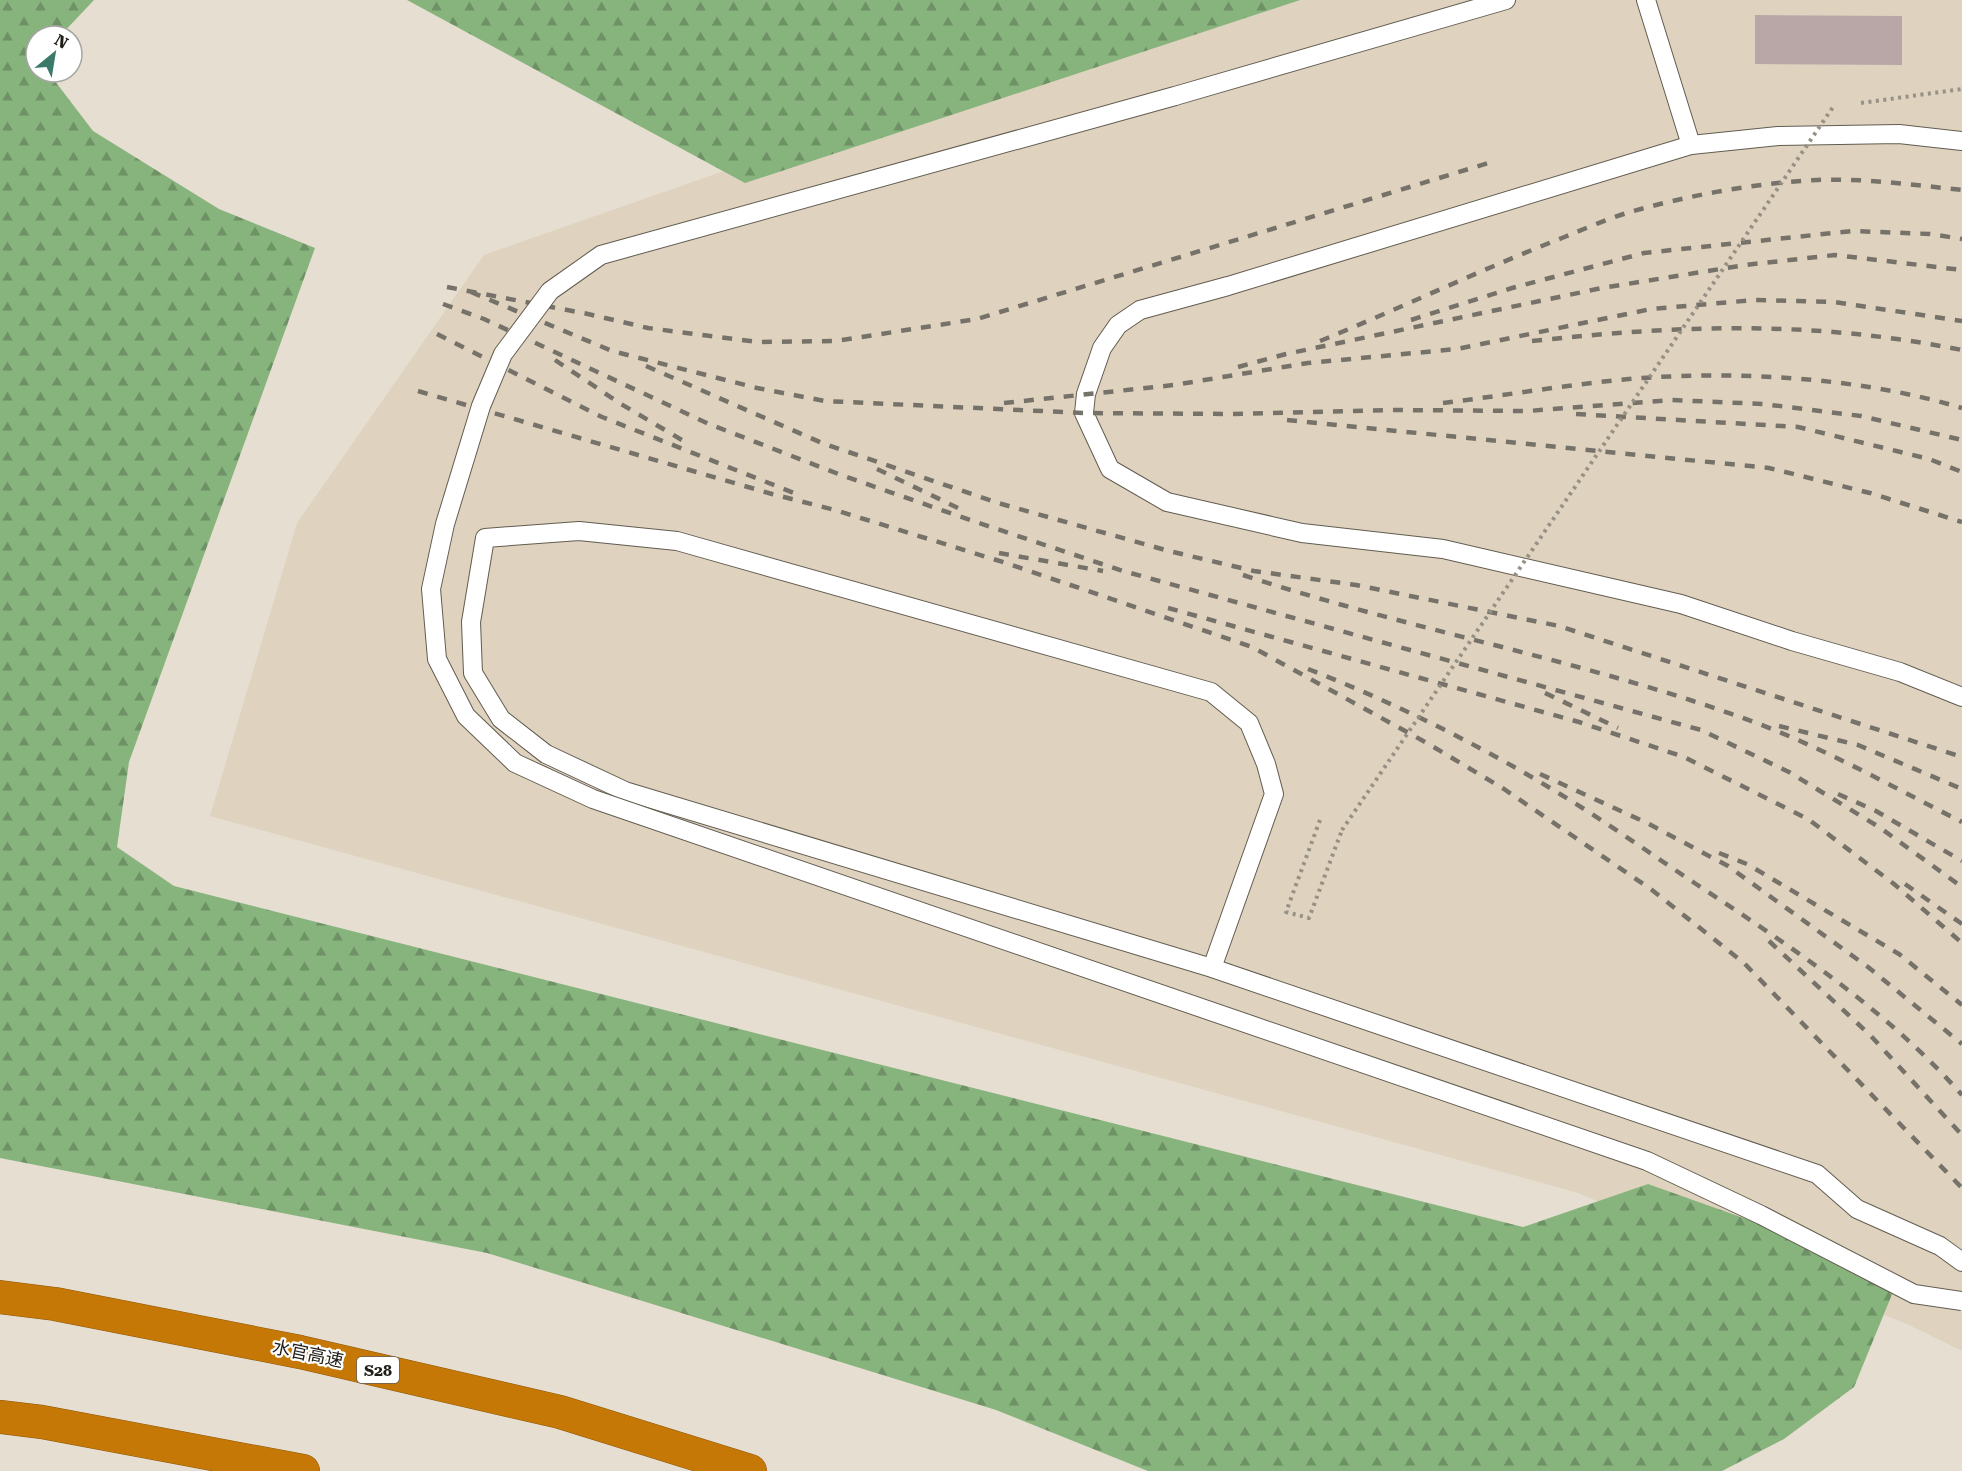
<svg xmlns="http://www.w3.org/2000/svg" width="1962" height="1471" font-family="'Roboto Serif','Noto Sans SC',serif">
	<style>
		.built { fill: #dfd3bf }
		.forest { fill: url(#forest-firs) }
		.building { fill: #b9a7a7 }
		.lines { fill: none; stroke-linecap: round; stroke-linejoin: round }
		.lane-casing { stroke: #625c50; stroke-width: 20 }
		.highway-casing { stroke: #8c580c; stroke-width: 34 }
		.path { stroke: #969085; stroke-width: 4; stroke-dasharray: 3 4.5; stroke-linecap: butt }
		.lane { stroke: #fff; stroke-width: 18 }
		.highway { stroke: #c67806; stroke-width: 33 }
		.rail { stroke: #777269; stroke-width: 4.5; stroke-dasharray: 10 10; stroke-linecap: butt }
		.lane-bridge-casing { stroke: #625c50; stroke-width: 20; stroke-linecap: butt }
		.path-bridge { stroke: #969085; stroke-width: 4; stroke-dasharray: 3 4.5; stroke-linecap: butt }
		.lane-bridge { stroke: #fff; stroke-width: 18 }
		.labels { text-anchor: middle; stroke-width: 4.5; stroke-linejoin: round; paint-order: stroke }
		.shield { fill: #fff; stroke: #63615d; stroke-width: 1.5 }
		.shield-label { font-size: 16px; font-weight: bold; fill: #201d18 }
		.street-label { font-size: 18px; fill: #201d18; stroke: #fff }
	</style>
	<defs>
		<pattern id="forest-firs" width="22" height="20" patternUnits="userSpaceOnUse" patternTransform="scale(1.5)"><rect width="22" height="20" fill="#87b37d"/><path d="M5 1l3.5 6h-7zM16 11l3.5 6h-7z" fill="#6e9165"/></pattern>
	</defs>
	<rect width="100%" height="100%" fill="#e6ded0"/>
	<polygon class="built" points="1212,0 1962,0 1962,1351 1907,1324 1575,1192 210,816 297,523 484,255"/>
	<g class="forest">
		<polygon points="0,0 94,0 60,36 36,36 36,72 48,72 93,131 219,209 315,248 129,762 117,847 174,886 1523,1227 1648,1184 1783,1232 1895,1287 1854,1387 1784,1439 1722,1471 1148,1471 996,1410 487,1253 0,1158"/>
		<polygon points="407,0 1300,0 745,183"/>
	</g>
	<polygon class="building" points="1755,15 1902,16 1902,65 1755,64"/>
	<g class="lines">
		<g class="lane-casing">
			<g id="lane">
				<polyline points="1646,0 1691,145"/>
				<polyline points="1175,96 1506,0"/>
				<polyline points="1962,141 1899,134 1778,136 1691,145 1228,286 1140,310 1118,325 1102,348 1086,394 1084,413 1110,469 1167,502 1302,533 1443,549 1681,604 1792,641 1900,672 1962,697"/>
				<polyline points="1212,968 1274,794 1266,764 1249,723 1211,692 677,541 579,531 485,538 471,622 473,673 501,719 546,754 625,791 1212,968 1817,1174 1857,1209 1940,1246 1962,1262"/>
			</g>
		</g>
		<g class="highway-casing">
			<g id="highway">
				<polyline points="0,1297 55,1304 300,1352 560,1412 750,1471"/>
				<polyline points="0,1417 42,1422 303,1471"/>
			</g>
		</g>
		<g class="path">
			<polyline points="1861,103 1962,89"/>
			<polyline points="1320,820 1286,912 1309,918 1342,830"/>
		</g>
		<use href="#lane" class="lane"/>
		<use href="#highway" class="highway"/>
		<g class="rail">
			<polyline points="447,287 588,314 648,328 757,342 836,341 977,319 1495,161"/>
			<polyline points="471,292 612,351 757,388 825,401 1084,413 1233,414 1392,410 1528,411 1672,400 1763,404 1861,416 1962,440"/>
			<polyline points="443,304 484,319 709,424 841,475 973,521 1123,571 1701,730 1789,772 1879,827 1962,887"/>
			<polyline points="1411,320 1512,288 1644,253 1852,231 1930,234 1962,239"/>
			<polyline points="437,334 602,417 794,493"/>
			<path d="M1320 341C1401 308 1480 270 1562 238 1584 229 1607 219 1630 212 1690 195 1755 183 1817 180 1866 178 1914 185 1962 190"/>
			<path d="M1532 341C1683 325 1811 320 1962 350"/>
			<polyline points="555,360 621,404 687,443"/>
			<polyline points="646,366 822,443 998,503 1169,551 1254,571 1356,585 1559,626 1962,757"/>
			<polyline points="1238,367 1286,354 1602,288 1745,265 1835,255 1962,270"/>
			<polyline points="418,391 772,494 835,510 1006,563 1252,647 1427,743 1504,789 1652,890 1744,963 1962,1188"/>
			<polyline points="1004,403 1174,385 1308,363 1457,349 1651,309 1755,300 1834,302 1962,321"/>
			<path d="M1443 403C1509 395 1576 383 1642 378 1745 371 1863 378 1962 408"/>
			<polyline points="1576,414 1798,427 1929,459 1962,472"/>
			<polyline points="1287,420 1769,468 1870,493 1962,522"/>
			<polyline points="877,469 958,508"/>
			<polyline points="999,553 1103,571"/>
			<path d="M1243 575C1407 629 1578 659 1740 717 1817 744 1889 785 1962 822"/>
			<polyline points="1168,608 1579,722 1684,757 1808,819 1894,884 1962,943"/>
			<path d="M1308 669C1395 703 1480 745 1560 794 1606 822 1651 854 1696 884 1790 946 1887 1010 1962 1095"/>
			<polyline points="1545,693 1618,728"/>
			<polyline points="1779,726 1858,745 1962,789"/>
			<polyline points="1540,774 1647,823 1728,866 1868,967 1962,1044"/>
			<polyline points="1838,794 1876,811 1962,861"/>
			<polyline points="1719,853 1747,864 1899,954 1962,1005"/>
			<polyline points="1905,884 1962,924"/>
			<polyline points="1769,941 1870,1035 1962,1135"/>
		</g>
		<g class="lane-bridge-casing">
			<polyline id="lane-bridge" points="1175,96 601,255 550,291 503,354 481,406 445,524 431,589 437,659 466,716 515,763 593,799 1647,1161 1761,1215 1914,1294 1962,1301"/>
		</g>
		<polyline class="path-bridge" points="1342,830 1833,107"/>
		<use href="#lane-bridge" class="lane-bridge"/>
	</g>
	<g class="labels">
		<rect class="shield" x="357" y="1357" width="42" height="26" rx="4.5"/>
		<g class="shield-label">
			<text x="378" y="1376">S28</text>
		</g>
		<g class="street-label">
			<text transform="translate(308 1354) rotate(12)" y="6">水官高速</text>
		</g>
	</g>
	<g transform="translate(54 54) rotate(30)"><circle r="28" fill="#ffffff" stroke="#a6a5a3" stroke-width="1.5"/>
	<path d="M0-4.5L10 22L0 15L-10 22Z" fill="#3b7a68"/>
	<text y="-9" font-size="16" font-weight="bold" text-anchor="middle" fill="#201d18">N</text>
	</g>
</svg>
